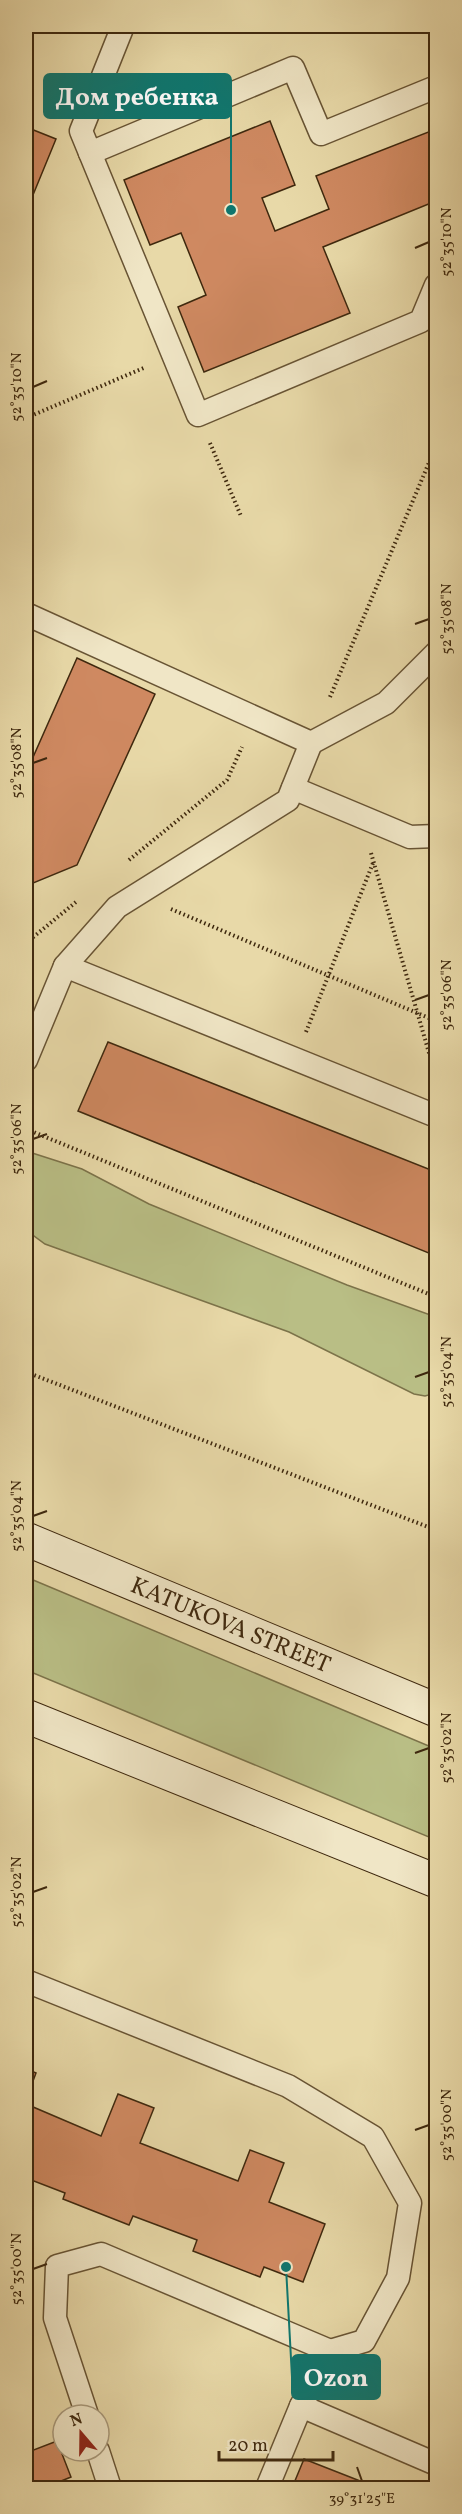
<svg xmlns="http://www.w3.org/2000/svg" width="462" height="2514" font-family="Vollkorn,serif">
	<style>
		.green { fill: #b9be85; stroke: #7c734a; stroke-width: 1.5 }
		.building { fill: #cf8961; stroke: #3e280e; stroke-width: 1.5 }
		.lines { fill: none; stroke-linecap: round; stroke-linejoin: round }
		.lane-casing { stroke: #685434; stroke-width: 25 }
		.secondary-casing { stroke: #3e280e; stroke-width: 35 }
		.path { stroke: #3e280e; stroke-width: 4; stroke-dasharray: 1.5 3; stroke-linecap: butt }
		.lane { stroke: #f0e6c6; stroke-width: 22 }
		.secondary { stroke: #f0e6c6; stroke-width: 33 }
		.ticks { fill: none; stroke: #3e280e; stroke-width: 2 }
		.labels { text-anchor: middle; stroke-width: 5; stroke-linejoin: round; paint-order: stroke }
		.street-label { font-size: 24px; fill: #3e280e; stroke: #f0e6c6 }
		.leader { fill: none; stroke: #0f766e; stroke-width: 2 }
		.callout-dot { fill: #0f766e; stroke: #f0e6c6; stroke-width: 2 }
		.callout { fill: #0f766e; stroke: #0f766e; stroke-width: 2 }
		.callout-label { font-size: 26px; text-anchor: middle; font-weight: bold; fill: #fff }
		.neatline { fill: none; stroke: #3e280e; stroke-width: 2 }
		.ticks-label { font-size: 15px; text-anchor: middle; fill: #3e280e }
	</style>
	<rect width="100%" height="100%" fill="#e8d9a8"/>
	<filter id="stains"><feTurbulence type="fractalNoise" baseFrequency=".00333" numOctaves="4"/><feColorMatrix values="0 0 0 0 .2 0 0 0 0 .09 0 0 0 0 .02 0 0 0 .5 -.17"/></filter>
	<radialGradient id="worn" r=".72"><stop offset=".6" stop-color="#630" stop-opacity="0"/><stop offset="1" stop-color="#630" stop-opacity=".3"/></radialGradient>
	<g class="green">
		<polygon points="26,1151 82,1169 149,1204 347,1285 436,1317 436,1393 425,1396 414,1394 289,1332 45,1244 26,1230"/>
		<polygon points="26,1577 436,1749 436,1840 26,1670"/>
	</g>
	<g class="building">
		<polygon points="270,121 295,185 262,198 275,231 329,209 316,176 436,129 436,201 323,247 350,313 204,372 178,307 206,295 181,233 150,245 124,180"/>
		<polygon points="26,127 56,139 26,212"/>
		<polygon points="77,658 155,694 77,865 26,886 26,773"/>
		<polygon points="108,1042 436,1172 436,1256 78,1111"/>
		<polygon points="26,2069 36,2073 26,2100"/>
		<polygon points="118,2094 154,2108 140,2143 238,2181 250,2150 284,2163 269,2202 325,2224 303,2282 264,2267 260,2277 193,2251 197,2240 133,2216 129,2225 63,2199 65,2193 26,2178 26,2104 101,2136"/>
		<polygon points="57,2441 71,2477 44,2488 26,2488 26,2450 26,2453"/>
		<polygon points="304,2459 378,2488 292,2488"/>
	</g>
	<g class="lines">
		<g class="lane-casing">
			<g id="lane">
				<polyline points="123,26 81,131 198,415 421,321 436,285"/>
				<polyline points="90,153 293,68 321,134 436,87"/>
				<polyline points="26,614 311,743 288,800 117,907 65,966 26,1060"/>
				<polyline points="311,743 386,703 436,653"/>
				<polyline points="293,788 410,837 436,836"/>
				<polyline points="65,966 436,1116"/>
				<polyline points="26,1981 288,2086 373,2137 410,2203 398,2278 364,2341 330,2351 301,2406 436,2464"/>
				<polyline points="87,2415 55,2318 57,2266 101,2254 330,2351"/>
				<polyline points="98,2451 110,2488"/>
				<polyline points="267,2488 301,2406"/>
			</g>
		</g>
		<g class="secondary-casing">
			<g id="secondary">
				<path id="s1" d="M26 1539 436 1710"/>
				<polyline points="26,1716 436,1881"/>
			</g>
		</g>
		<g class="path">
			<polyline points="26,418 146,367"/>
			<polyline points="210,443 241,516"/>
			<polyline points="330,697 436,446"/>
			<polyline points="371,853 436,1077"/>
			<polyline points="129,860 227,780 242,747"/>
			<polyline points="171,909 436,1021"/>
			<polyline points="26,943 76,902"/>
			<polyline points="306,1032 373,863"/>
			<polyline points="26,1129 436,1297"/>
			<polyline points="26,1372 436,1530"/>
		</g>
		<use href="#lane" class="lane"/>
		<use href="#secondary" class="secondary"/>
	</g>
	<path class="ticks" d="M415 248 429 242M33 387 47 381M415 624 429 619M33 763 47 758M415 1000 429 995M33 1139 47 1134M415 1377 429 1372M33 1516 47 1511M415 1753 429 1748M33 1892 47 1887M415 2130 429 2125M33 2269 47 2264M357 2467 362 2481"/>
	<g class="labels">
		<g class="street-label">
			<text dy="8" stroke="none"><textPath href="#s1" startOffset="222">KATUKOVA STREET</textPath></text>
		</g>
	</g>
	<path class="leader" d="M231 210L231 96M286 2267L292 2377"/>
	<g class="callout-dot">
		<circle cx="231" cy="210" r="6"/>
		<circle cx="286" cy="2267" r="6"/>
	</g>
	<g class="callout">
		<rect x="44" y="74" width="187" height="44" rx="6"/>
		<rect x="292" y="2355" width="88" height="44" rx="6"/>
	</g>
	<g class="callout-label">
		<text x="137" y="105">Дом ребенка</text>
		<text x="336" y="2386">Ozon</text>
	</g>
	<rect width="462" height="2514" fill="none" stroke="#e8d9a8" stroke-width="66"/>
	<g transform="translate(81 2433) rotate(340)"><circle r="28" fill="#f0e6c6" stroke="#a99a7c" stroke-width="1.5"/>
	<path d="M0-4.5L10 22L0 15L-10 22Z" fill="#8f2418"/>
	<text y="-9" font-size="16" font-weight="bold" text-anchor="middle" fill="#3e280e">N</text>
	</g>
	<path d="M219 2451v9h114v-9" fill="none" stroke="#3e280e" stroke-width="3"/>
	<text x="228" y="2451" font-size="18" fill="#3e280e" stroke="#f0e6c6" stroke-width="4.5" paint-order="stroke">20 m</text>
	<rect x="33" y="33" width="396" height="2448" class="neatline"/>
	<g class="ticks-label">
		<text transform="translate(446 242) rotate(-90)" y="5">52°35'10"N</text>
		<text transform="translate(16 387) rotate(-90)" y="5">52°35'10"N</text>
		<text transform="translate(446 619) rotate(-90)" y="5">52°35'08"N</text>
		<text transform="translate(16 763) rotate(-90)" y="5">52°35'08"N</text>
		<text transform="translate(446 995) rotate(-90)" y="5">52°35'06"N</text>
		<text transform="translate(16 1139) rotate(-90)" y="5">52°35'06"N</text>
		<text transform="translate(446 1372) rotate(-90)" y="5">52°35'04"N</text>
		<text transform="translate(16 1516) rotate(-90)" y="5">52°35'04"N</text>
		<text transform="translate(446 1748) rotate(-90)" y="5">52°35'02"N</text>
		<text transform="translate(16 1892) rotate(-90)" y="5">52°35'02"N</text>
		<text transform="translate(446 2125) rotate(-90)" y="5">52°35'00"N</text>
		<text transform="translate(16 2269) rotate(-90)" y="5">52°35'00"N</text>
		<text x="362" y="2503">39°31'25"E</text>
	</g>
	<rect width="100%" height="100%" filter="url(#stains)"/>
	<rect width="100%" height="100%" fill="url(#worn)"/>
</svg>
